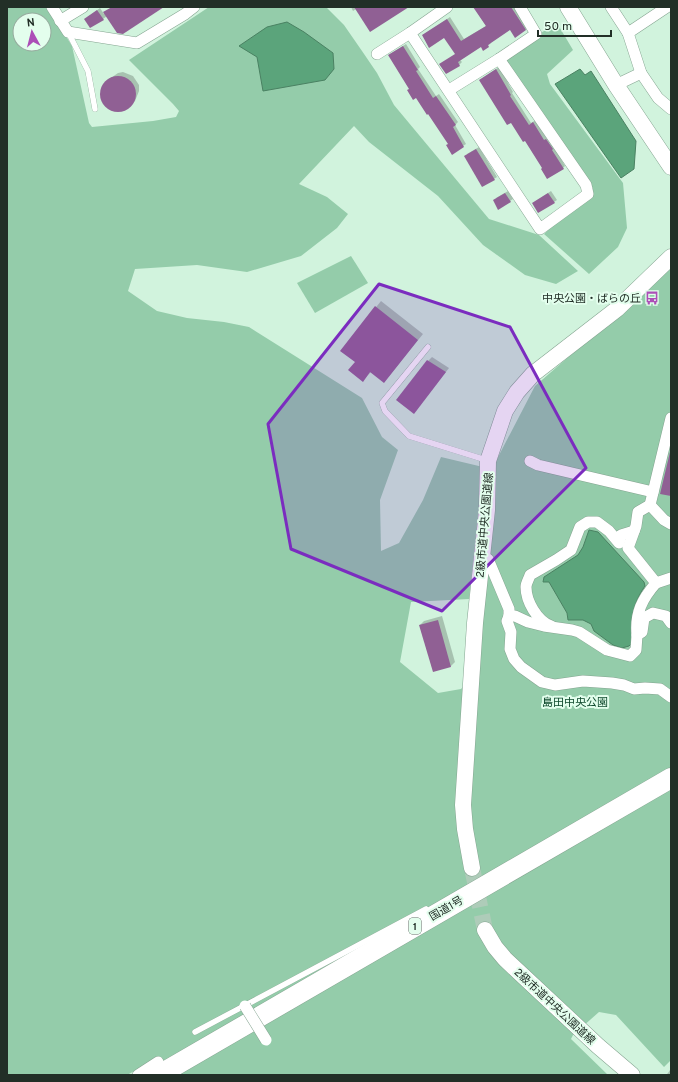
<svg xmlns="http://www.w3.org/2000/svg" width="678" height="1082" font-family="Overpass,'Noto Sans JP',sans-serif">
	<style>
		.green { fill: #94ccaa; fill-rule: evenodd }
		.water { fill: #5ba47b; stroke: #4a8162 }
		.shadow { fill: #0003 }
		.building { fill: #906094 }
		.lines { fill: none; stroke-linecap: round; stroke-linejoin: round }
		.secondary-tunnel { stroke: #aeccb9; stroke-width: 16; stroke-dasharray: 16 8; stroke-linecap: butt }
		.lane-casing { stroke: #85a591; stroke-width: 6 }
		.street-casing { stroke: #85a591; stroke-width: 12 }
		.secondary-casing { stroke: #85a591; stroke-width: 17 }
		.highway-casing { stroke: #85a591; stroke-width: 21 }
		.lane { stroke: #fff; stroke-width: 5.5 }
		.street { stroke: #fff; stroke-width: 11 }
		.secondary { stroke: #fff; stroke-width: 16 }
		.highway { stroke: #fff; stroke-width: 20 }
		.street-bridge-casing { stroke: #85a591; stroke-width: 12; stroke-linecap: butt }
		.street-bridge { stroke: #fff; stroke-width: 11 }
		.marked { fill: #7b2cbf; fill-opacity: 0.2; stroke: #7b2cbf; stroke-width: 3; stroke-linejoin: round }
		.labels { text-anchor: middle; stroke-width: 4; stroke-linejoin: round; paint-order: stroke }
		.shield { fill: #e3feed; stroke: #5c6d62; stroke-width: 1 }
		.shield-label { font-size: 10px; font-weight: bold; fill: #222f27 }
		.poi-label { font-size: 11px; fill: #222f27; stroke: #e3feed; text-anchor: end }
		.street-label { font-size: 11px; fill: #222f27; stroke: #e3feed }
		.park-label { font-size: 11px; fill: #0f492d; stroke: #e3feed }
	</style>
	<rect width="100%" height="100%" fill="#d1f3dd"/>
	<g class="green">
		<path d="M7 7H48L72 46 89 123 92 127 153 121 176 117 179 111 173 104 129 60 209 7H326L344 25 362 51 377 73 394 105 489 219 539 235 578 271 556 284 525 275 483 245 438 196 369 142 354 126 299 184 327 197 348 214 337 228 301 256 247 272 197 265 135 269 128 291 157 311 187 318 224 322 249 327 362 398 382 437 398 450 380 500 381 551 399 543 423 500 441 457 483 467 469 599 411 602 400 662 438 693 461 689 476 672 496 461 535 386 671 268V1060L664 1067 616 1015 599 1012 573 1035 571 1039 608 1075H144L158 1058 127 1075H7ZM20 20H44V44H20Z"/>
		<polygon points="557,23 573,50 547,74 550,84 623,183 627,228 618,247 589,274 544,234 593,188 502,57"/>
		<polygon points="351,256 368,283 315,313 297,283"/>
	</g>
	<g class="water">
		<polygon points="287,22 304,32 333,53 334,69 325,80 263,91 257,57 239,46 267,27"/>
		<polygon points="580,69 585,75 591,71 636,141 634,169 621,178 555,84"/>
		<path d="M589 530 598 532 644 582 645 586C633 603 629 622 633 642L629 646 622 648 613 645 594 631 591 624 583 620H568L567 613 549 582H543L544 577 578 555 583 547Z"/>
	</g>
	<g class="shadow">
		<polygon points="112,7 163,7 107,16 103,19 88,17 100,8 104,14"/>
		<polygon points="351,7 407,7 356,9 353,11"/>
		<polygon points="474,7 516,7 528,27 525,30 510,29 490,42 491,43 483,50 481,46 460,60 462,62 459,65 446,73 456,54 445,37 423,35 450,17 464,39 486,26"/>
		<polygon points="406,44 420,67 418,69 436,96 439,94 458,122 455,125 466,144 452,153 449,144 429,113 410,89 392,53"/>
		<polygon points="499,67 513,92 512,93 531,123 536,120 547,139 549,138 565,166 563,168 543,168 525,140 480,80"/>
		<polygon points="123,72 133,76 139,85 139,91 135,101 130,105 121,110 110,108 105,105 101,95 102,89 108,80 118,73"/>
		<polygon points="479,147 497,177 483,186 467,154"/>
		<polygon points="508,191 513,199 510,201 496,198"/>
		<polygon points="551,191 557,200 554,202 533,203"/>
		<polygon points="381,301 423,334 389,376 371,372 363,380 356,362 341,351"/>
		<polygon points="432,357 449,368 414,413 428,361"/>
		<polygon points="442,616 455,662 451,666 434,671 420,625 424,621"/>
		<polygon points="670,1070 671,1075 666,1075 668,1073"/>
	</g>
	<g class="building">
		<polygon points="112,7 164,7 123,34 117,33 103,12"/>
		<polygon points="354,7 409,7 370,32"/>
		<polygon points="473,7 511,7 526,30 515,38 510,30 488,45 489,47 483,51 481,47 458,62 460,66 446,74 439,64 455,54 444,38 429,48 422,35 447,19 461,41 486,26"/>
		<polygon points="97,10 104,20 90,28 84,19"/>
		<polygon points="403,46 418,70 416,71 433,98 436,96 456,125 453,127 464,147 452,155 446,145 448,144 428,114 427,115 416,98 413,100 407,90 409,89 388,55"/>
		<polygon points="496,69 511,95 510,96 529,125 533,122 544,140 546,139 553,149 552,150 564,169 547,179 541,169 542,168 525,141 523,142 511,123 507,125 479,80"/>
		<circle cx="118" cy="94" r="18"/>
		<polygon points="476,149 495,180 482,187 464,156"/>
		<polygon points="505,193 511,202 498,210 493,200"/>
		<polygon points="548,193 555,203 538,213 532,203"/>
		<polygon points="375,306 418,340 384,383 370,372 363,382 348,370 355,362 340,351"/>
		<polygon points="427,360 446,372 414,414 396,400"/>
		<polygon points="670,452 671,452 671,496 660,494"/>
		<polygon points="438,620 451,667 433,672 419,625"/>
	</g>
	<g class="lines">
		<polyline class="secondary-tunnel" points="472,868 485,930"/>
		<g class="lane-casing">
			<g id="lane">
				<polyline points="68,32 88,71 95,109"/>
				<polyline points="428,347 382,403 385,411 409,436 486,460"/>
				<polyline points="195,1032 426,909"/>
			</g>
		</g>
		<g class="street-casing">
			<g id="street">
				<polyline points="52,7 68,32 137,43 185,14 194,7"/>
				<polyline points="611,7 628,33 641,73 658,98 671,109"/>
				<polyline points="60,21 83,7"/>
				<polyline points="410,33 540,229 588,194 586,185 499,59"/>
				<polyline points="628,33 667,7"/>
				<polyline points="377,54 410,33 447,7"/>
				<polyline points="616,85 641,73"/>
				<polyline points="449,90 499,59 536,34 520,7"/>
				<polyline points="671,418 650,505 664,520 671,524"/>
				<polyline points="530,461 538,465 653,492"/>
				<polyline points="650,505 638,512 636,526 628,548 656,583 671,578"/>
				<polyline points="488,559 509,609 509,616"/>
				<path d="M656 583C642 599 635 613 637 635L642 632 644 618 653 613 666 616 671 623"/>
				<path d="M551 626C537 621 526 601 526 587 526 583 529 579 530 575L556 560 571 550 580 527 588 522H597L609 531 619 543 621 535 634 531"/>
				<polyline points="637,635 636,650 630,656 607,650 579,632 572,630 544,626 528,622 515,616 509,616 507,621 511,632 510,649 514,659 521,667 542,682 555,685 583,681 612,683 624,685 634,689 645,688 660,689 671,697"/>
				<polyline points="138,1075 158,1062"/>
			</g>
		</g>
		<g class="secondary-casing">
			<g id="secondary">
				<polyline points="568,7 616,85 671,167"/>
				<polyline points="472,868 465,829 463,805 475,623 487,510 488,461 505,411 517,392 533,374 617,309 671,257"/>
				<polyline points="485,930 495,947 505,959 598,1046 632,1075"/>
			</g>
		</g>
		<g class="highway-casing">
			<polyline id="highway" points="159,1075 671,778"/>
		</g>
		<use href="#lane" class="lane"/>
		<use href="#street" class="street"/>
		<use href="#secondary" class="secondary"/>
		<use href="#highway" class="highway"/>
		<g class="street-bridge-casing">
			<polyline id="street-bridge" points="245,1006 266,1040"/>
		</g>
		<use href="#street-bridge" class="street-bridge"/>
	</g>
	<path class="marked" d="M379 284 510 327 586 468 442 611 291 549 268 424Z"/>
	<defs>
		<g id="bus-bare" transform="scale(1.08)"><path d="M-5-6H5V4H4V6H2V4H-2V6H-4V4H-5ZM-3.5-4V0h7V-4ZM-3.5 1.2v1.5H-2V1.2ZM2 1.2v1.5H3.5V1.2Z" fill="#ac4eb7" stroke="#e3feed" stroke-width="2.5" paint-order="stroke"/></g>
	</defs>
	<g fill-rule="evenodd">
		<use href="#bus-bare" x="652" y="298"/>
	</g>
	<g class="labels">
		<rect class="shield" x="409" y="918" width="12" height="16" rx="3"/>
		<g class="shield-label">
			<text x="415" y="930">1</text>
		</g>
		<g class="poi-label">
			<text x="641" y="302">中央公園・ばらの丘</text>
		</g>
		<g class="street-label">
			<text transform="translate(484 525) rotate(-85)" y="4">2級市道中央公園道線</text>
			<text transform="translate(446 908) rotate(-30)" y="4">国道1号</text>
			<text transform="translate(555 1006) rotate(43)" y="4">2級市道中央公園道線</text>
		</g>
		<g class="park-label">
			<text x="575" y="706">島田中央公園</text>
		</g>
	</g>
	<rect width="678" height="1082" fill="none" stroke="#222f27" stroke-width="16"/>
	<g transform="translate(32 32) rotate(353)"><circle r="19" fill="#e3feed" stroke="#96ab9e"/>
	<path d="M0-3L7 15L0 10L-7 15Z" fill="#ac4eb7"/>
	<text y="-6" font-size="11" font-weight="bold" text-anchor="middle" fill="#222f27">N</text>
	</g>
	<path d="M538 30v6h73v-6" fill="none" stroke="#222f27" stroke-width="2"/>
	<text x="544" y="30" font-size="12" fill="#222f27" stroke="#e3feed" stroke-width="3" paint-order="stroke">50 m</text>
</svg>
